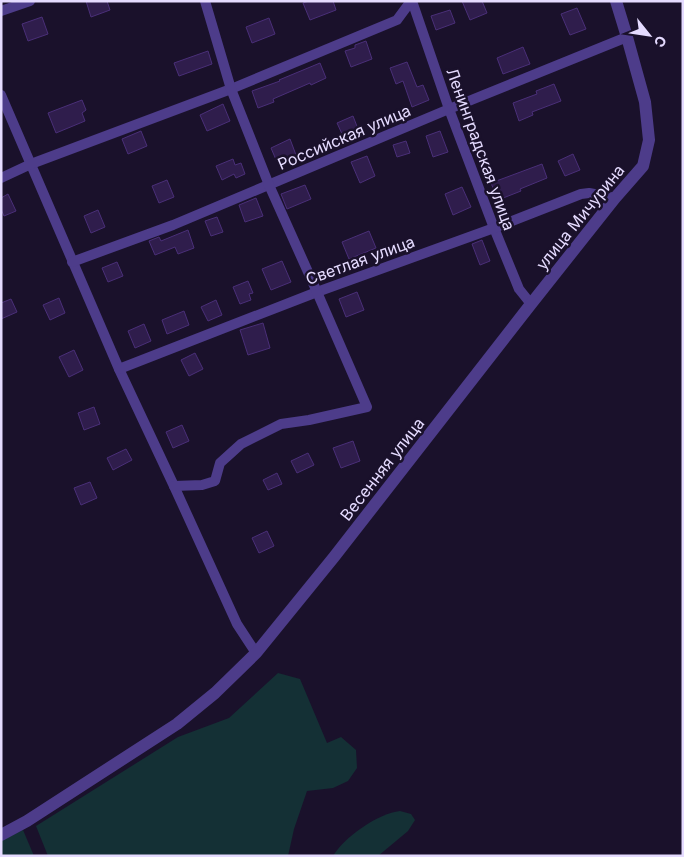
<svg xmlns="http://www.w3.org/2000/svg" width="684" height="857" font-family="Inter,sans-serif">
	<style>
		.green { fill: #143035 }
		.building { fill: #2f1d4c; stroke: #4a2f78 }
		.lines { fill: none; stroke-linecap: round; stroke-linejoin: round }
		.minor { stroke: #4d3c8a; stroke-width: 10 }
		.tertiary { stroke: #4d3c8a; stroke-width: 12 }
		.labels { text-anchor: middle; stroke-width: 5; stroke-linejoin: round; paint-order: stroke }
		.street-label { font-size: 16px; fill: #e5dbff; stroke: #1a112b }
	</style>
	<rect width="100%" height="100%" fill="#1a112b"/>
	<g class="green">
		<polygon points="278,673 300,679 327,743 341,737 356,750 357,768 348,781 333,788 307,791 294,829 288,856 48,856 36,826 178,737 229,718"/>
		<path d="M400 811 411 814 415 820 408 831 378 856H333C344 837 379 813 400 811Z"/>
		<polygon points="23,830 34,856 1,856 1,841"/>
	</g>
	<g class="building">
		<polygon points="86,1 107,1 110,10 91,17"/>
		<polygon points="309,1 333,1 336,10 310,20 303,3"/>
		<polygon points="462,1 482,1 487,13 470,20"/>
		<polygon points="577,8 586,29 570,35 561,14"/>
		<polygon points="450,10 455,23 436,30 431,16"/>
		<polygon points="42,17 48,34 28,41 22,24"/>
		<polygon points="269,18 275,34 252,43 246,27"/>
		<polygon points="366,41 372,59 351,67 345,51 355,48 355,45"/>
		<polygon points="523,47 530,64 503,74 497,58"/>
		<polygon points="208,51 212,64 179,76 174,63"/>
		<polygon points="407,62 417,87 423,85 429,100 412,107 403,81 396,84 390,68"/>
		<polygon points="320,63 326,78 311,85 310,83 273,99 274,102 258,108 252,91 280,81 279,80"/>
		<polygon points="554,84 561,101 532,112 533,115 519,121 513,103 537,94 536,91"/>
		<polygon points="82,100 86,110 82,113 85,121 56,133 48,113"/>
		<polygon points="223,104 230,121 207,131 200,115"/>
		<polygon points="353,116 358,129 343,136 337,123"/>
		<polygon points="141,131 147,146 128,154 122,139"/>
		<polygon points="440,131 448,152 433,157 426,136"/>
		<polygon points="290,139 296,155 277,162 271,148"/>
		<polygon points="406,141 410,153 397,157 393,145"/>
		<polygon points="573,154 580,170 565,176 558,161"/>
		<polygon points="367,156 375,176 360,183 351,162"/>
		<polygon points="233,159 235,165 241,163 245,174 236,178 234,174 222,180 216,166"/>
		<polygon points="542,164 547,178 520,189 521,191 498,200 491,183"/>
		<polygon points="167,180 174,197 159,203 152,186"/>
		<polygon points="305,185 311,199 287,209 281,194"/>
		<polygon points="462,187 471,207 453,215 445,194"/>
		<polygon points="8,194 16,211 4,216 1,209 1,198"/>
		<polygon points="256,198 263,216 245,222 239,205"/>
		<polygon points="98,210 105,227 91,233 84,216"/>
		<polygon points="217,217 223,232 211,236 205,221"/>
		<polygon points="188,230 194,248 178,254 175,247 155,255 149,241 159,237 161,241"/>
		<polygon points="369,231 376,248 349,259 342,242"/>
		<polygon points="482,240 490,261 480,265 472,244"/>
		<polygon points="282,261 291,282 271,290 262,269"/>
		<polygon points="117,262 123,276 108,282 102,268"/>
		<polygon points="248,281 253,293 249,294 251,300 240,304 233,287"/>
		<polygon points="357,292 364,310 346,317 339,299"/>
		<polygon points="59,298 65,313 50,320 43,305"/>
		<polygon points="11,299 17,312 1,319 1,303"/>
		<polygon points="216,300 222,315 208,321 201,307"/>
		<polygon points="184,311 189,325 167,334 162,320"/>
		<polygon points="263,323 270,348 248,355 240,330"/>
		<polygon points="144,324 151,341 135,348 128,331"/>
		<polygon points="74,350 83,370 69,377 59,357"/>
		<polygon points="195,353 203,369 189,376 181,360"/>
		<polygon points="94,407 100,424 84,430 78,413"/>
		<polygon points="182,425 189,441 173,448 166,432"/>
		<polygon points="353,441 360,461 341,468 333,448"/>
		<polygon points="126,449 132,460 113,470 107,458"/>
		<polygon points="308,453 314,465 297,473 291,461"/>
		<polygon points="277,473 282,484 268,490 263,480"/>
		<polygon points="90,482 97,498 81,505 74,488"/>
		<polygon points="267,531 274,546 259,553 252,538"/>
	</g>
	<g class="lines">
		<g class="minor">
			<polyline points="412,1 449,109 494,228 519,289 531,304"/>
			<polyline points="1,11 30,1"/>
			<polyline points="1,95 119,369 174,486 237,624 256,653"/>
			<polyline points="1,178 31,164 231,89 397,20 411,1"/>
			<polyline points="72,262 173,225 449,109 627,37"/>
			<polyline points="119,369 317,292 494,228 581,194 589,193 615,198"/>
			<polyline points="174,486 202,485 215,481 220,463 241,444 281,424 309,420 367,407 317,292 269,185 231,89 205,1"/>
		</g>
		<polyline class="tertiary" points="1,835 27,821 177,724 215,693 256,653 334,557 531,304 615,198 643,166 649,140 645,102 627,37 616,1"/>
	</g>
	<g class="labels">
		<g class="street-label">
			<text transform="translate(344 137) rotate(-23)" y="6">Российская улица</text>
			<text transform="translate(481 149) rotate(70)" y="6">Ленинградская улица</text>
			<text transform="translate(580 217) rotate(-51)" y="6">улица Мичурина</text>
			<text transform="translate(360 260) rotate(-20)" y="6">Светлая улица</text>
			<text transform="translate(382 469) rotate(-52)" y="6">Весенняя улица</text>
		</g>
	</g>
	<rect width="684" height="857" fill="none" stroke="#e5dbff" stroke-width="5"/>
	<g transform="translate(649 35) rotate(120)" stroke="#1a112b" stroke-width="4" paint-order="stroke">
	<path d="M0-4L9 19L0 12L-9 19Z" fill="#e5dbff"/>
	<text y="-8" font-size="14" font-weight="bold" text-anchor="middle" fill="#e5dbff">С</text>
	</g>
</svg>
